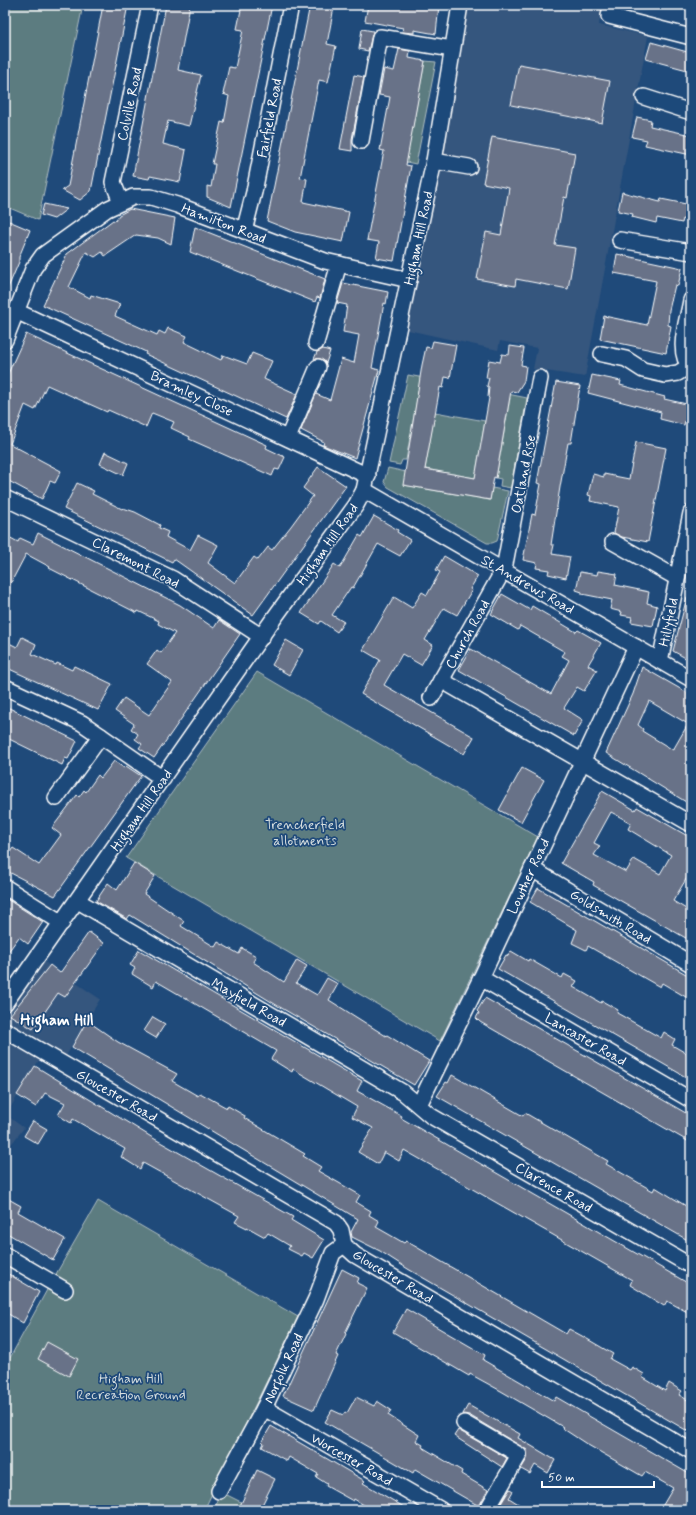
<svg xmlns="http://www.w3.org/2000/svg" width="696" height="1515" font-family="Mynerve,sans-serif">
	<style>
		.built { fill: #35567e }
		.green { fill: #5c7b80; stroke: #aebdc0 }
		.building { fill: #687288; stroke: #fff; fill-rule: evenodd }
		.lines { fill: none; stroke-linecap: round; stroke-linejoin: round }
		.minor-casing { stroke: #fff; stroke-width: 18 }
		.minor { stroke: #1f4a7a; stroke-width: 15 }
		.labels { text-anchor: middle; stroke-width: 3.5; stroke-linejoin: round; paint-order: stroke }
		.street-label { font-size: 14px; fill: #fff; stroke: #1f4a7a }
		.park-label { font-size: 14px; fill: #d6dedf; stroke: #1f4a7a }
		.quarter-label { font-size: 16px; font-weight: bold; fill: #fff; stroke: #1f4a7a }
	</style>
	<rect width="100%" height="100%" fill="#1f4a7a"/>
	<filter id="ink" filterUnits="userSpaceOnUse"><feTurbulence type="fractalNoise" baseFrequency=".025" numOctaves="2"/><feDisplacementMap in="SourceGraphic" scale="8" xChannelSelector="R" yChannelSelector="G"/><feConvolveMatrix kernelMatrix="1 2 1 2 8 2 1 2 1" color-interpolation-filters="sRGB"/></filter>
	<g filter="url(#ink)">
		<g class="built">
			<polygon points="460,5 602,5 599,25 648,36 585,377 533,369 537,348 500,341 498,350 399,328"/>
			<polygon points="43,961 100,999 63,1061 45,1050 6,1115 24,1128 5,1152 5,1015"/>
		</g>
		<g class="green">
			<polygon points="5,5 83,5 38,220 5,206"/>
			<polygon points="425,61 436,62 416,164 406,162"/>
			<polygon points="408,375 435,380 420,382 406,460 402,460 400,465 389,463"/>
			<polygon points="503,393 527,398 511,488 500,486 501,479 496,478 510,398"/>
			<polygon points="435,412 485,421 475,478 425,469"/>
			<polygon points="388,468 406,472 404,485 490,500 492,488 508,491 497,541 492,543 487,543 388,487 384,482"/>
			<polygon points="257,672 538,837 440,1041 126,858"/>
			<polygon points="98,1201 298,1317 204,1510 5,1510 5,1367 48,1288"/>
			<polygon points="227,1495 257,1510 214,1510 219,1498"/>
		</g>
		<g class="building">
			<polygon points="103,5 128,5 91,191 80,200 62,190 68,186"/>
			<polygon points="166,5 190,5 178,70 201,75 189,126 168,121 163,144 186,150 180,182 150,176 149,179 133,176"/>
			<polygon points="242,5 272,5 231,207 207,197 207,186 211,187 215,164 212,164 221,122 224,123 229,96 223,94 229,67 235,68 243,30 237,29"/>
			<polygon points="310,5 334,7 327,44 336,46 328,82 319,80 300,178 307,179 303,202 349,212 343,242 295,232 267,221"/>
			<polygon points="368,5 439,5 436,34 414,30 414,33 402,32 403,28 365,21"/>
			<polygon points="362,29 373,31 368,51 359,49"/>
			<polygon points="651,42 691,53 691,71 646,59"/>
			<polygon points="399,49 410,51 409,58 425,61 406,165 411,166 394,261 376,258 379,242 367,240 384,151 380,150 390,97 379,95 384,69 394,71"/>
			<polygon points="519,64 610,81 602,123 511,105"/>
			<polygon points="354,75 364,77 352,139 352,151 340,149"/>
			<polygon points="637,117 651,120 650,126 691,135 691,155 645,145 647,140 632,137"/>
			<polygon points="492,137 575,153 567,198 564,197 555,245 575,248 568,289 516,279 515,286 477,279 486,232 501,235 509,188 483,183"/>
			<polygon points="622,192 660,202 661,199 691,205 691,221 683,219 682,223 657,218 656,223 632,217 633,214 618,211"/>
			<polygon points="44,204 67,209 54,219 41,215"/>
			<polygon points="130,209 175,218 171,244 158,238 136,235 105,256 102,252 95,257 86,252 69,287 90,298 91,295 120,304 115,316 157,335 159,331 165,334 168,328 187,336 184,342 221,360 223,355 247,364 252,353 272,361 264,379 297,394 286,419 145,354 146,352 43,305 67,254 113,220 115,221 119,215"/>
			<polygon points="9,221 30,230 19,257 19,262 5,295 5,230"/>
			<polygon points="195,227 325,279 320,298 317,297 315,302 190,252"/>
			<polygon points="617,254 682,268 678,286 675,285 669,310 668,325 671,326 666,353 600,339 604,316 647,325 656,281 614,273"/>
			<polygon points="343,283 388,292 386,304 384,303 372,368 379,370 355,458 323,445 324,442 301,430 316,394 330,400 341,359 354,363 359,335 343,332 347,305 337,303"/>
			<polygon points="26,334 267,445 266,448 285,457 279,470 275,469 272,476 189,439 190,437 171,428 174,422 152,413 146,427 108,410 107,412 47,385 35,410 25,405 10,444 61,471 55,483 50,481 42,499 31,493 5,479 5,380"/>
			<polygon points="433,341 456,345 450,378 445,377 443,388 440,387 425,469 475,478 489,398 488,397 489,387 487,386 489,378 486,378 489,360 500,362 502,354 509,355 510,346 524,348 521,365 526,366 524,381 517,392 511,391 496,478 494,477 490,500 403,485 422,365 426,347 431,348"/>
			<polygon points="323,349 330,351 326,363 321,359 314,359 317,352"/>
			<polygon points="592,375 621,381 620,385 665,397 664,399 691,405 691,422 685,421 684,425 660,419 661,412 588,393"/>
			<polygon points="556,382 580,386 571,443 568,443 560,487 551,545 554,545 552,554 570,557 566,578 548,574 549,570 536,568 537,563 523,560 532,514 535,515 541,484 537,483"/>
			<polygon points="636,442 666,448 648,542 622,537 614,533 619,507 590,501 591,496 588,495 593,474 604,477 604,474 629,479"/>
			<polygon points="105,452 128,463 123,475 100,464"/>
			<polygon points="318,467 346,486 253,615 174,559 172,562 64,509 77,483 94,491 92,494 122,509 123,508 135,512 160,525 159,528 168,532 166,537 190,550 198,535 218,545 208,563 235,583 254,557 258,560 268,547 272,550 291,526 313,496 303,488"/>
			<polygon points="374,516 398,530 397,532 410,540 400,556 378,544 353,588 351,587 332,615 344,622 337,632 321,621 319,624 301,613 334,564 340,568 359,535 362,537"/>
			<polygon points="38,533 180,605 214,628 219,620 240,634 154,758 139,748 142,744 135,739 138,734 131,729 134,724 115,711 124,698 149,715 172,682 147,664 157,650 161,653 175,633 158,624 159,621 138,611 137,613 49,568 50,567 26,554 5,594 5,535 18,542 20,538 33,544"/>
			<polygon points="444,556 478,576 470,589 472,590 457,615 444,608 425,640 433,645 421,665 402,654 384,685 474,737 464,754 361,694 380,660 363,650 394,597 412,608 422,592 427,595 440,572 436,570"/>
			<polygon points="598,571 617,574 615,585 649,592 647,603 657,606 653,626 631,622 632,617 621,615 622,612 610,609 612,600 582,594 582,592 576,590 580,572 597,575"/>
			<polygon points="502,594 530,610 532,606 576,632 578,630 601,643 588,665 597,670 584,691 577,687 564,708 583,720 574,736 459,670 471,649 551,694 569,660 562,656 565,652 520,626 518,630 491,614"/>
			<polygon points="687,597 691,598 691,631 689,641 691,642 691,661 673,651"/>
			<polygon points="22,637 36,644 32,654 56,665 57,663 72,670 74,666 112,684 98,710 5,667 5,641 17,647"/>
			<polygon points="286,640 303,650 289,675 272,665"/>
			<path d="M642 667 691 695V805L606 753 633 694ZM649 701 688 724 673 750 642 731 643 729 638 725Z"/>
			<polygon points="5,706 77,741 68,759 65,758 62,765 5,737"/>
			<polygon points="114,761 124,768 126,766 141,776 55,896 5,870 5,858 13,848 39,865 61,835 52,828 77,795 79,797 84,790 86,792 98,775 101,778"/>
			<polygon points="522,768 544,780 521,822 499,810"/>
			<path d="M602 791 635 810 637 807 691 838V871L673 901 691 912V941L593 885 594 882 561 863ZM611 812 631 823 628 829 671 855 660 874 634 859 626 872 594 855 600 846 594 843Z"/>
			<polygon points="134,863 155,876 144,894 184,921 181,926 215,947 218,942 239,954 242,948 256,956 253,962 284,982 297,960 307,966 296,983 317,995 327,978 338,984 329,1000 386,1036 387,1035 429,1061 414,1085 278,1006 130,915 127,919 96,901 108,883 117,890"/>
			<polygon points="538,888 691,977 691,1000 662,983 660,987 588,946 586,950 572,943 577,930 530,902"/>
			<polygon points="5,898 43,922 28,944 19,937 5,956"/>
			<polygon points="89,932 104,943 65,997 58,993 33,1029 10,1015 50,965 60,973"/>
			<polygon points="139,950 362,1081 357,1091 402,1116 401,1118 691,1285 691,1314 667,1301 664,1306 630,1285 632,1280 404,1150 399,1161 384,1152 378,1164 358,1152 373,1128 352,1117 357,1107 293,1069 292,1072 271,1059 276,1051 156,981 153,987 132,974 135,968 130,965"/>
			<polygon points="511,951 528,961 529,959 562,978 564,974 577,981 573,987 601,1003 602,1001 618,1010 617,1013 661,1038 664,1032 675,1039 672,1045 691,1056 691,1080 498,969 506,955 508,956"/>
			<polygon points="485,998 691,1116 691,1143 480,1022 476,1018 479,1013 477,1011"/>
			<polygon points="153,1017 165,1024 156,1038 144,1031"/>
			<polygon points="89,1022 118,1042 177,1074 172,1081 198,1096 200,1093 227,1108 228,1106 245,1116 244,1118 305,1154 303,1156 321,1167 318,1171 360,1195 356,1202 371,1211 369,1215 379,1221 376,1227 404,1243 406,1241 566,1334 569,1329 582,1336 613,1354 610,1359 630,1370 632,1367 644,1374 642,1377 665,1391 669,1383 682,1391 679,1395 691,1402 691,1433 408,1269 380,1251 352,1237 351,1232 358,1219 72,1047 85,1024 88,1025"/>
			<polygon points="35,1066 153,1138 293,1217 291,1220 324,1240 313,1258 304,1253 302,1256 288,1249 290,1246 268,1233 265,1237 247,1227 247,1228 235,1222 239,1216 143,1163 140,1169 121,1157 125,1149 73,1119 71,1123 58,1115 65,1103 45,1093 36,1107 17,1095"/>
			<polygon points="452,1075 523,1116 525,1113 608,1161 606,1164 653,1191 655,1187 691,1209 691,1242 437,1096 446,1082 448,1083"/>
			<polygon points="33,1121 47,1129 38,1144 24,1136"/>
			<polygon points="5,1197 21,1206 18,1212 65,1239 53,1260 5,1232"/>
			<polygon points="342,1269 359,1278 357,1283 367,1288 345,1333 346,1334 336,1355 338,1356 314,1410 283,1396"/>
			<polygon points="5,1272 39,1292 23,1323 5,1312"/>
			<polygon points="406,1309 485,1355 483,1360 521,1382 554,1401 556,1397 575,1408 691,1475 691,1510 660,1510 673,1488 645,1472 642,1476 588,1445 562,1428 563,1427 501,1391 470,1374 469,1376 393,1332"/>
			<polygon points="47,1342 78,1359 69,1376 38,1359"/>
			<polygon points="356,1397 374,1406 377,1401 391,1410 388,1415 419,1435 416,1441 423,1445 422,1447 462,1471 461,1474 488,1490 479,1506 415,1469 413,1473 325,1422 332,1410 343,1415 345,1412 347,1413"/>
			<polygon points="468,1405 520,1434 518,1438 555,1460 548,1473 535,1465 530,1474 521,1469 527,1459 527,1450 469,1415 463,1414"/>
			<polygon points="271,1426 365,1481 363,1483 409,1510 372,1510 354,1499 353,1501 326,1486 327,1484 316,1477 318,1474 289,1457 287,1461 262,1447 264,1443 262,1441"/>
			<polygon points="458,1430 507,1458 502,1467 454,1436"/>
			<polygon points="257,1470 275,1479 263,1503 260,1510 238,1510"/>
			<polygon points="510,1489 513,1491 509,1498 528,1510 497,1510"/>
		</g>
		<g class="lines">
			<g class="minor-casing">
				<g id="minor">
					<polyline points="611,5 609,16 691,37"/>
					<polyline points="644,97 691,112"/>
					<polyline points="361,141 380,37 452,49"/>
					<polyline points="434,161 469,167"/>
					<polyline points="121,202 113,182 150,5"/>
					<polyline points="244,231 254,192 291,5"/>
					<polyline points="620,240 691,252"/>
					<path d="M691 300C688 320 675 352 691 368"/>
					<polyline points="16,311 368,476"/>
					<polyline points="5,340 33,269 43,255 107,209 133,197 151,197 177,205 325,261 409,280"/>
					<polyline points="316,343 339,264"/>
					<polyline points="602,354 626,359 643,370 665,375 678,373 689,366"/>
					<polyline points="288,438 318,367"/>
					<polyline points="364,490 691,679"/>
					<polyline points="5,498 173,579 262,637"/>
					<polyline points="613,542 677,578"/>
					<polyline points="660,661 691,513"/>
					<polyline points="441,680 691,824"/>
					<polyline points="5,687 82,723 163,779"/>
					<polyline points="431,698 504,569 540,378"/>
					<polyline points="56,798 101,736"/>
					<polyline points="532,869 691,964"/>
					<polyline points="5,887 62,923"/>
					<polyline points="78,901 404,1093 431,1116 691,1266"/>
					<polyline points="481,978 691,1100"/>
					<polyline points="5,1003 272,621 356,505 364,490 434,161 460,5"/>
					<polyline points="5,1030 336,1223 341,1230 344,1245 355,1255 691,1451"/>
					<polyline points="419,1105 481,978 636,647"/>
					<polyline points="5,1255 65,1290"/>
					<polyline points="264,1408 441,1510"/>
					<polyline points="464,1423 519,1455 487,1510"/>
					<polyline points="219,1491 264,1408 316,1299 333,1253 344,1245"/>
				</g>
			</g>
			<use href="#minor" class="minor"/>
		</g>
	</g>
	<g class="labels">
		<g class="street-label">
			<text transform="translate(129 104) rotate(-78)" y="5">Colville Road</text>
			<text transform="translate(269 118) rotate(-79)" y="5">Fairfield Road</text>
			<text transform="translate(224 223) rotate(21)" y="5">Hamilton Road</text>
			<text transform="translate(418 238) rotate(-78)" y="5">Higham Hill Road</text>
			<text transform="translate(192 393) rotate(25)" y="5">Bramley Close</text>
			<text transform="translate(523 474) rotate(-79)" y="5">Oatland Rise</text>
			<text transform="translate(327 544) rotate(-55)" y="5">Higham Hill Road</text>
			<text transform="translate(136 562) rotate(27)" y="5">Claremont Road</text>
			<text transform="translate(528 584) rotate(30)" y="5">St Andrews Road</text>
			<text transform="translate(668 622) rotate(-78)" y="5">Hillyfield</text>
			<text transform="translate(467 634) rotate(-61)" y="5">Church Road</text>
			<text transform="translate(141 810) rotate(-55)" y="5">Higham Hill Road</text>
			<text transform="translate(528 876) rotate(-65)" y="5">Lowther Road</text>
			<text transform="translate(611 916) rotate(31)" y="5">Goldsmith Road</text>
			<text transform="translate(249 1002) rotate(30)" y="5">Mayfield Road</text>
			<text transform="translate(586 1039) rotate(30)" y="5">Lancaster Road</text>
			<text transform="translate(117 1095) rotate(30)" y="5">Gloucester Road</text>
			<text transform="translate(554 1187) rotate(30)" y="5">Clarence Road</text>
			<text transform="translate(393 1276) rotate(31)" y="5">Gloucester Road</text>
			<text transform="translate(283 1368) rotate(-65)" y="5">Norfolk Road</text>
			<text transform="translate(352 1459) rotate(30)" y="5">Worcester Road</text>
		</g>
		<g class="park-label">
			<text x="305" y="829">Trencherfield<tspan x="305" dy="16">allotments</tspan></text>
			<text x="131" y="1383">Higham Hill<tspan x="131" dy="16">Recreation Ground</tspan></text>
		</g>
		<g class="quarter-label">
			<text x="57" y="1025">Higham Hill</text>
		</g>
	</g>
	<rect width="696" height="1515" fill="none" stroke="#1f4a7a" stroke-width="20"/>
	<rect x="10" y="10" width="676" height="1495" fill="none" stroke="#fff" stroke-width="1.5" filter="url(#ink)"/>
	<path d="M542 1481v6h112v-6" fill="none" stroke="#ffffff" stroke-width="2"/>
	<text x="548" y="1481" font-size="12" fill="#ffffff" stroke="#1f4a7a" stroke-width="3" paint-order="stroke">50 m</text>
</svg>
